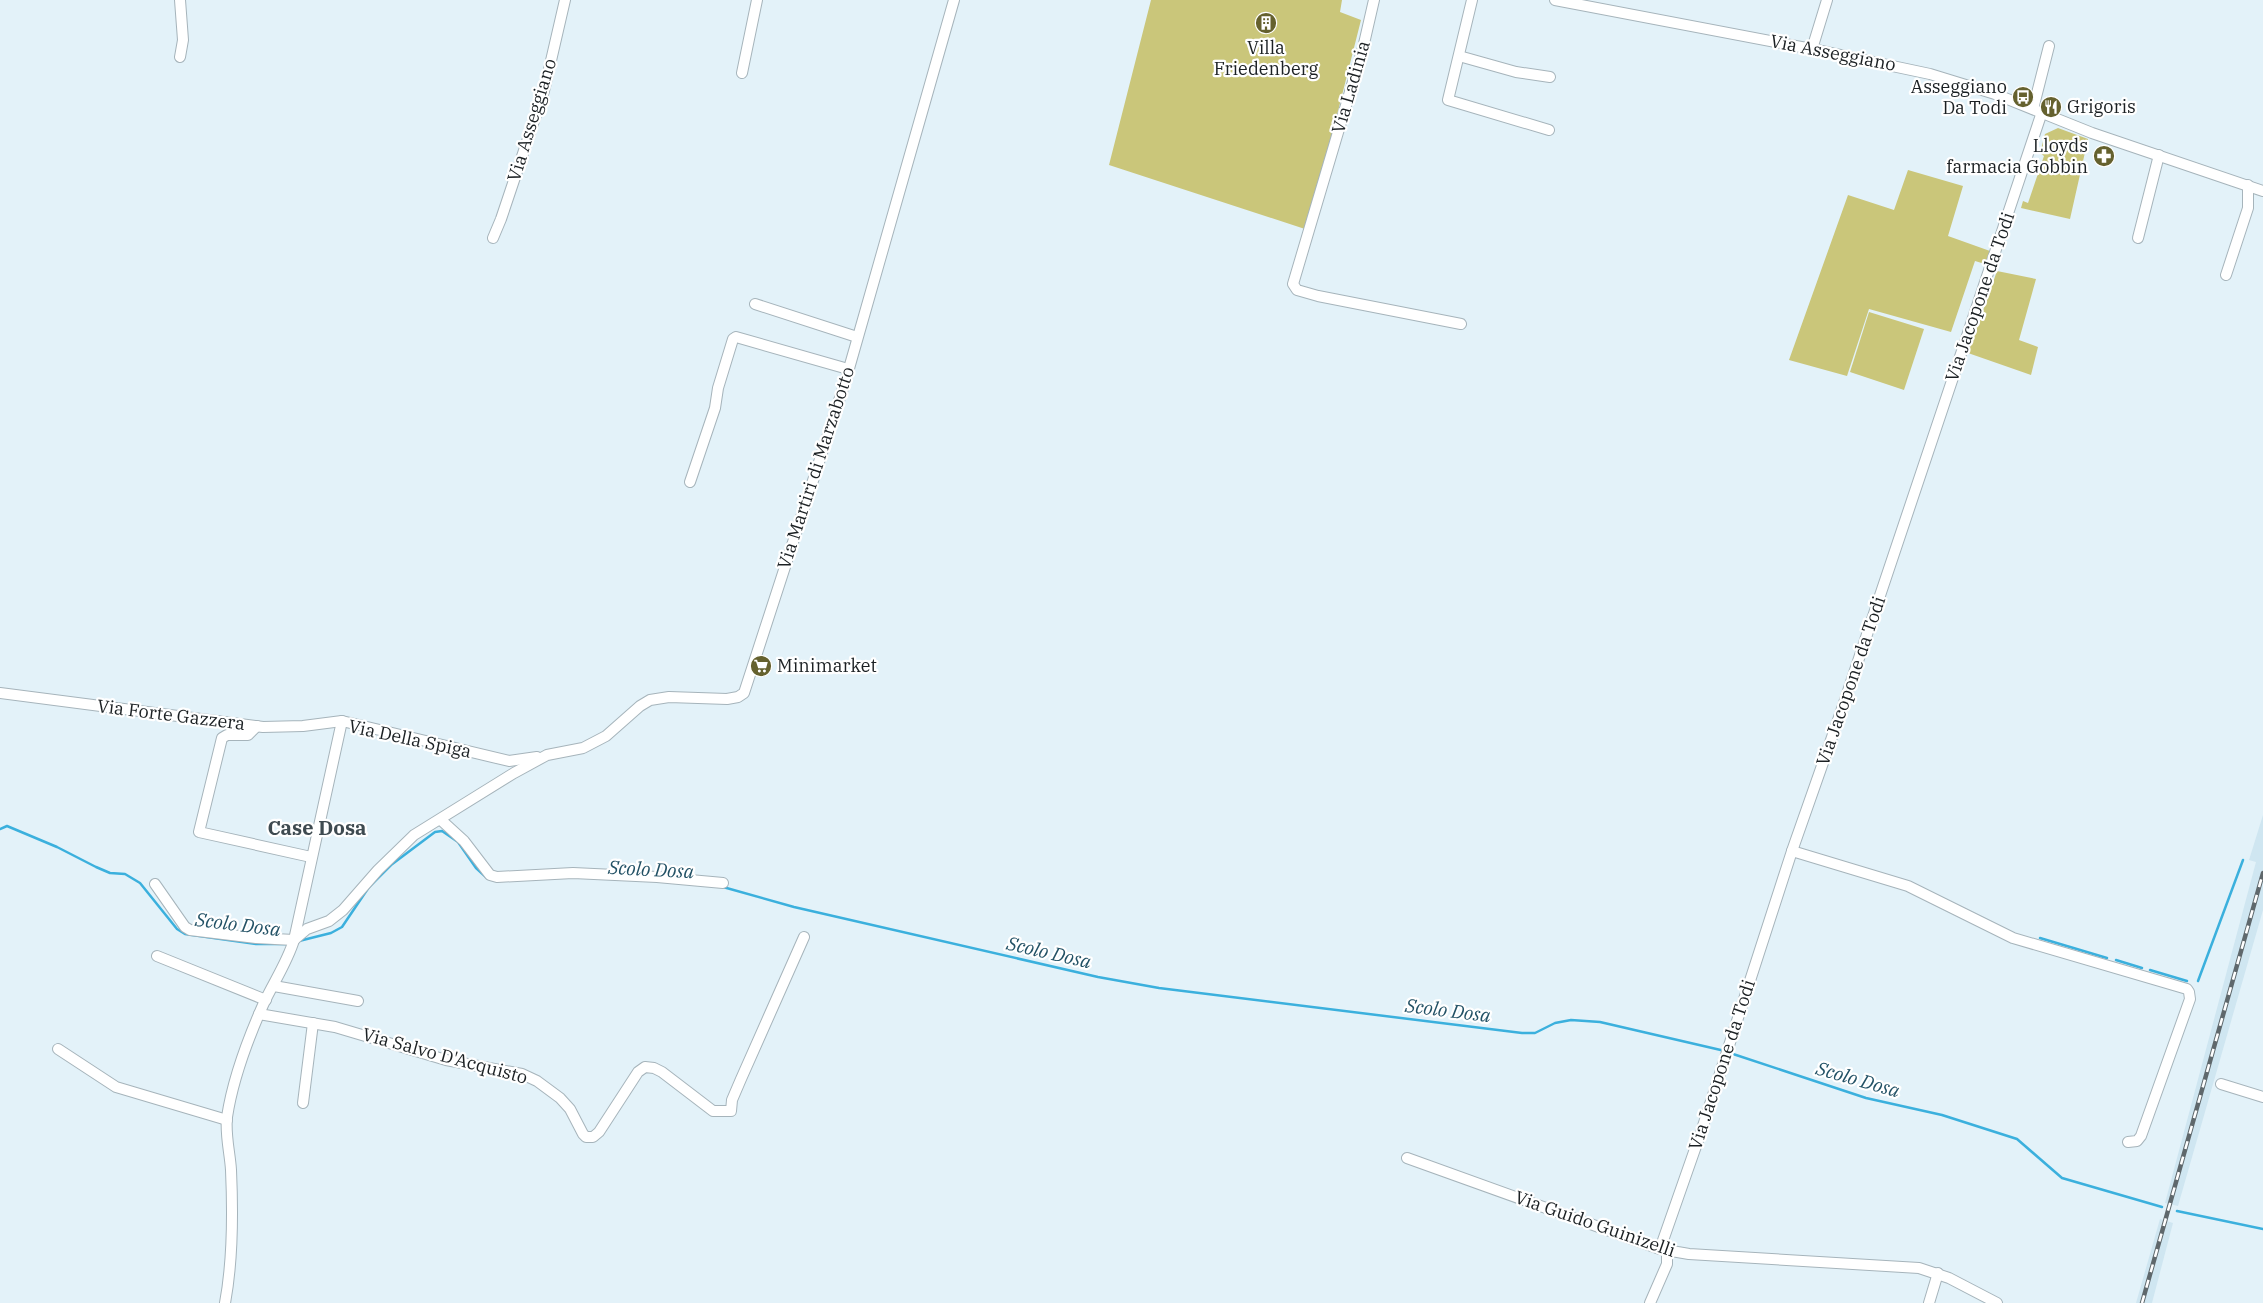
<svg xmlns="http://www.w3.org/2000/svg" width="2263" height="1303" font-family="'IBM Plex Serif',serif">
	<style>
		.built { fill: #cfe6f1 }
		.green { fill: #cac67a }
		.lines { fill: none; stroke-linecap: round; stroke-linejoin: round }
		.stream { stroke: #3bb0dd; stroke-width: 2.5 }
		.minor-casing { stroke: #a6b4bb; stroke-width: 12 }
		.minor { stroke: #fff; stroke-width: 10 }
		.rail-casing { stroke: #5f686c; stroke-width: 4.5 }
		.rail { stroke: #fff; stroke-width: 2.5; stroke-dasharray: 8; stroke-linecap: butt }
		.labels { text-anchor: middle; stroke-width: 4.5; stroke-linejoin: round; paint-order: stroke }
		.poi-label { font-size: 18px; fill: #1b2023; stroke: #fff; text-anchor: end }
		.street-label { font-size: 18px; fill: #1b2023; stroke: #fff }
		.water-label { font-size: 19px; font-style: italic; fill: #225165; stroke: #fff }
		.quarter-label { font-size: 20px; font-weight: bold; fill: #3e4a50; stroke: #fff }
	</style>
	<rect width="100%" height="100%" fill="#e3f2f9"/>
	<g class="built">
		<polygon points="2263,815 2263,910 2178,1206 2165,1203 2256,862 2249,860"/>
		<polygon points="2160,1219 2173,1223 2152,1303 2136,1303"/>
	</g>
	<g class="green">
		<polygon points="1151,0 1342,0 1340,12 1361,20 1308,230 1109,165"/>
		<polygon points="2058,128 2088,139 2070,219 2021,208 2023,201 2028,203 2044,156 2040,153 2045,134"/>
		<polygon points="1908,170 1963,186 1948,236 1990,251 1985,264 1975,261 1951,332 1869,309 1847,376 1789,360 1848,195 1894,210"/>
		<polygon points="1997,271 2036,279 2019,340 2038,347 2031,375 1968,353"/>
		<polygon points="1869,312 1924,329 1904,390 1850,372"/>
	</g>
	<g class="lines">
		<g class="stream">
			<polyline points="0,829 7,826 57,847 96,867 110,873 125,874 140,883 177,929 185,934 256,944 289,944"/>
			<polyline points="723,887 794,907 1098,977 1159,988 1522,1033 1535,1033 1555,1023 1571,1020 1600,1022 1725,1051"/>
			<polyline points="2040,938 2107,958"/>
			<polyline points="299,941 331,933 342,927 369,887 391,865 435,832 442,831 458,842 476,868 487,878"/>
			<polyline points="2116,960 2142,968"/>
			<polyline points="2150,970 2187,981"/>
			<polyline points="2198,981 2243,860"/>
			<polyline points="1730,1053 1866,1098 1942,1115 2017,1139 2062,1178 2162,1207"/>
			<polyline points="2177,1211 2263,1229"/>
		</g>
		<g class="minor-casing">
			<g id="minor">
				<polyline points="1374,0 1363,48 1293,284 1297,290 1318,296 1461,324"/>
				<polyline points="1472,0 1448,100 1549,130"/>
				<polyline points="1555,0 1812,49 1930,74 1995,94 2092,133 2263,191"/>
				<polyline points="1812,49 1827,0"/>
				<polyline points="1459,56 1516,72 1550,77"/>
				<polyline points="180,57 183,40 180,0"/>
				<polyline points="742,73 757,0"/>
				<polyline points="2033,109 2049,46"/>
				<polyline points="493,238 501,219 544,91 565,0"/>
				<polyline points="2138,238 2159,155"/>
				<polyline points="2226,275 2248,208 2248,185"/>
				<polyline points="755,304 857,337"/>
				<polyline points="690,482 715,408 718,388 733,339 736,337 848,369"/>
				<polyline points="0,693 263,727 303,726 342,721"/>
				<polyline points="257,726 248,735 227,735 222,738 199,832 311,857"/>
				<polyline points="441,820 464,841 490,875 497,877 573,873 657,877 723,883"/>
				<polyline points="1792,851 1908,886 2013,938 2187,989 2189,992 2190,999 2141,1136 2137,1141 2128,1142"/>
				<polyline points="155,884 185,927 190,930 256,938 294,940"/>
				<polyline points="294,940 307,929 329,921 343,910 378,870 414,835 514,773 547,755 583,748 606,736 640,706 650,700 669,697 727,699 738,697 744,693 846,379 954,0"/>
				<polyline points="157,956 266,1000"/>
				<polyline points="274,986 358,1001"/>
				<polyline points="259,1014 335,1027 446,1060 522,1074 537,1081 560,1098 570,1109 583,1134 586,1137 593,1137 599,1132 638,1072 645,1067 654,1068 662,1072 713,1111 731,1111 732,1100 741,1079 804,937"/>
				<polyline points="58,1049 116,1087 227,1120"/>
				<polyline points="2221,1084 2263,1097"/>
				<polyline points="303,1103 313,1023"/>
				<polyline points="1407,1158 1660,1249 1689,1254 1919,1268 1949,1278 1997,1303"/>
				<polyline points="1660,1249 1702,1129 1792,851 1844,703 2042,112"/>
				<path d="M225 1303C233 1260 233 1214 231 1170 230 1153 225 1135 227 1117 233 1078 247 1041 263 1005 273 983 287 963 294 940L342 721 509 761 537 757"/>
				<polyline points="1650,1303 1667,1264 1667,1251"/>
				<polyline points="1929,1303 1938,1273"/>
			</g>
		</g>
		<use href="#minor" class="minor"/>
		<g class="rail-casing">
			<polyline id="rail" points="2142,1303 2263,873"/>
		</g>
		<use href="#rail" class="rail"/>
	</g>
	<defs>
		<g id="building-disc" transform="scale(1.125)"><circle r="9.5" fill="#65612e" stroke="#fff"/><path d="M-4-6H4V6H1V3H-1V6H-4ZM-2.5-4.3h1.7v1.8h-1.7ZM.8-4.3h1.7v1.8H.8ZM-2.5-1h1.7V.8h-1.7ZM.8-1h1.7V.8H.8Z" fill="#fff"/></g>
		<g id="bus-disc" transform="scale(1.125)"><circle r="9.5" fill="#65612e" stroke="#fff"/><path d="M-5-6H5V4H4V6H2V4H-2V6H-4V4H-5ZM-3.5-4V0h7V-4ZM-3.5 1.2v1.5H-2V1.2ZM2 1.2v1.5H3.5V1.2Z" fill="#fff"/></g>
		<g id="restaurant-disc" transform="scale(1.125)"><circle r="9.5" fill="#65612e" stroke="#fff"/><path d="M-5-6h1v4h1v-4h1v4h1v-4h1v5L-1.5 .5V6h-2V.5L-5-1ZM5-6V6H3V1.5H1.5Q1.5-4 5-6Z" fill="#fff"/></g>
		<g id="pharmacy-disc" transform="scale(1.125)"><circle r="9.5" fill="#65612e" stroke="#fff"/><path d="M-2-6h4v4h4v4h-4v4h-4v-4h-4v-4h4Z" fill="#fff"/></g>
		<g id="supermarket-disc" transform="scale(1.125)"><circle r="9.5" fill="#65612e" stroke="#fff"/><path d="M-6-5.5h2.5l.6 2H6L4.5 2H-2.5L-4.4-4H-6ZM-1.5 3.2a1.3 1.3 0 1 0 .1 0ZM3 3.2a1.3 1.3 0 1 0 .1 0Z" fill="#fff"/></g>
	</defs>
	<g fill-rule="evenodd">
		<use href="#building-disc" x="1266" y="23"/>
		<use href="#bus-disc" x="2023" y="97"/>
		<use href="#restaurant-disc" x="2051" y="107"/>
		<use href="#pharmacy-disc" x="2104" y="156"/>
		<use href="#supermarket-disc" x="761" y="666"/>
	</g>
	<g class="labels">
		<g class="poi-label">
			<text x="1266" y="54" text-anchor="middle">Villa<tspan x="1266" dy="21">Friedenberg</tspan></text>
			<text x="2007" y="93">Asseggiano<tspan x="2007" dy="21">Da Todi</tspan></text>
			<text x="2067" y="113" text-anchor="start">Grigoris</text>
			<text x="2088" y="152">Lloyds<tspan x="2088" dy="21">farmacia Gobbin</tspan></text>
			<text x="777" y="672" text-anchor="start">Minimarket</text>
		</g>
		<g class="street-label">
			<text transform="translate(1833 53) rotate(11)" y="6">Via Asseggiano</text>
			<text transform="translate(1351 87) rotate(-74)" y="6">Via Ladinia</text>
			<text transform="translate(532 120) rotate(-73)" y="6">Via Asseggiano</text>
			<text transform="translate(1980 297) rotate(-71)" y="6">Via Jacopone da Todi</text>
			<text transform="translate(816 468) rotate(-72)" y="6">Via Martiri di Marzabotto</text>
			<text transform="translate(1851 681) rotate(-71)" y="6">Via Jacopone da Todi</text>
			<text transform="translate(171 715) rotate(7)" y="6">Via Forte Gazzera</text>
			<text transform="translate(410 739) rotate(12)" y="6">Via Della Spiga</text>
			<text transform="translate(445 1056) rotate(15)" y="6">Via Salvo D'Acquisto</text>
			<text transform="translate(1722 1065) rotate(-72)" y="6">Via Jacopone da Todi</text>
			<text transform="translate(1595 1224) rotate(19)" y="6">Via Guido Guinizelli</text>
		</g>
		<g class="water-label">
			<text transform="translate(651 869) rotate(3)" y="7">Scolo Dosa</text>
			<text transform="translate(238 924) rotate(7)" y="7">Scolo Dosa</text>
			<text transform="translate(1049 952) rotate(13)" y="7">Scolo Dosa</text>
			<text transform="translate(1448 1010) rotate(7)" y="7">Scolo Dosa</text>
			<text transform="translate(1858 1079) rotate(16)" y="7">Scolo Dosa</text>
		</g>
		<g class="quarter-label">
			<text x="317" y="835">Case Dosa</text>
		</g>
	</g>
</svg>
